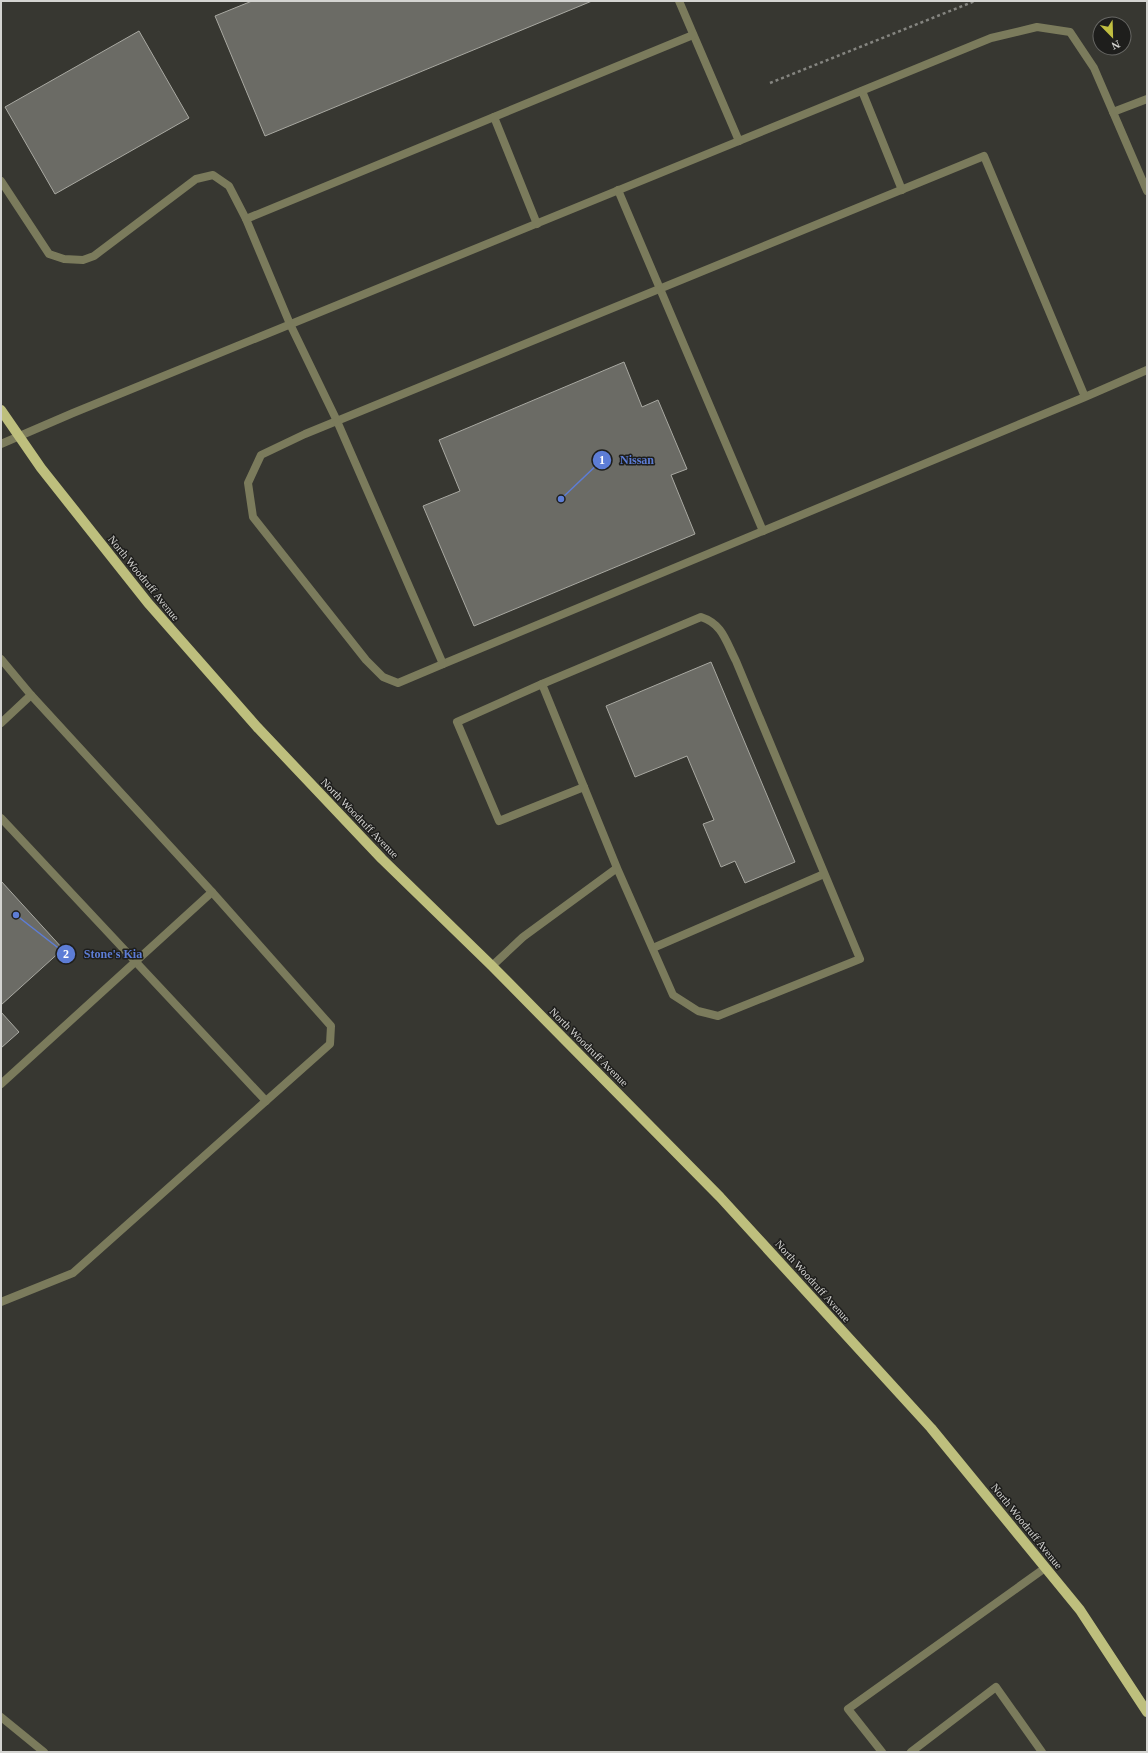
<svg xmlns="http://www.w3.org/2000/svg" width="1148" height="1753" font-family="'Times New Roman',serif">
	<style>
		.building { fill: #6b6b65; stroke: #a9a9a2 }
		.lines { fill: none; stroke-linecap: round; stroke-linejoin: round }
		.path { stroke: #858580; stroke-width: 2.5; stroke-dasharray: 3 3; stroke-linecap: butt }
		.lane { stroke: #7b7b5c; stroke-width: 8 }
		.street { stroke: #7b7b5c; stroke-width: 8 }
		.primary { stroke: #bebf7d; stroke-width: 10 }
		.labels { text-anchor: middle; stroke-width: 3; stroke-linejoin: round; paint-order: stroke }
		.street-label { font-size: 11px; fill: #d4d4d1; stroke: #1e1e1c }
		.leader { fill: none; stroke: #5d7dd6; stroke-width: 1.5 }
		.callout-dot { fill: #5d7dd6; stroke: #1e1e1c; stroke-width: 1.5 }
		.mark-label { font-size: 12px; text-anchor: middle; font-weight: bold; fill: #fff }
		.callout-label { font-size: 12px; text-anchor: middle; font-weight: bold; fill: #5d7dd6; stroke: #1e1e1c; stroke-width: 3; stroke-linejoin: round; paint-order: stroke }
	</style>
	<rect width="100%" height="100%" fill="#373731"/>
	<g class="building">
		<polygon points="252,1 592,1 265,136 215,16"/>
		<polygon points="139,31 189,118 55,194 5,107"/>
		<polygon points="624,362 642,407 658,400 687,469 671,475 695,534 474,626 423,506 460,491 439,440"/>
		<polygon points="711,662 795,862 745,883 735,861 721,867 703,824 714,820 687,756 635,777 606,706"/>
		<polygon points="1,881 63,949 1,1005"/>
		<polygon points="1,1012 19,1032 1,1048"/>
	</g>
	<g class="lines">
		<polyline class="path" points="770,83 975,1"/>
		<g class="lane">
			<polyline points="679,1 739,141"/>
			<polyline points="862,91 902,190"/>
			<polyline points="1113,112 1147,99"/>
			<polyline points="494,117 537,224"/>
			<polyline points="1,181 49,254 64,259 83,260 94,256 196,179 213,175 229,186 246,219"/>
			<polyline points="618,190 763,531"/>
			<polyline points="1085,397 984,156 305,434 261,455 248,483 253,517 366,660 383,677 398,683 443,664 1085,397 1147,370"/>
			<polyline points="1,659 31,695 212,892 331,1026 330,1044 73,1273 1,1302"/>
			<polyline points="443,664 337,421 290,324 246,219 693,35"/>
			<polyline points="542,684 457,722 499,821 584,787"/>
			<polyline points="1,723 31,695"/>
			<polyline points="1,818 266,1101"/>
			<polyline points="653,948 824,874"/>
			<path d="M492 966 523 937 617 868 542 684 701 617C723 624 726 642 736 661L860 959 718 1016 698 1011 673 995 617 868"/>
			<polyline points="1,1084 212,892"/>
			<polyline points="882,1752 848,1709 1045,1568"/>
			<polyline points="911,1752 996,1687 1042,1752"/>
		</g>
		<g class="street">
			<polyline points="1,444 73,413 991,38 1037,27 1070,32 1094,68 1147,191"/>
			<polyline points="1,1717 44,1752"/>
		</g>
		<polyline class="primary" points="1,410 41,468 148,603 257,727 382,859 492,966 720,1197 931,1428 1080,1610 1147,1712"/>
	</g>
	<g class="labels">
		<g class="street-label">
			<text transform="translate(144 578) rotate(51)" y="4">North Woodruff Avenue</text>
			<text transform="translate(360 818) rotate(46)" y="4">North Woodruff Avenue</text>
			<text transform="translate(589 1047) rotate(45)" y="4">North Woodruff Avenue</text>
			<text transform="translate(813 1281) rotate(48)" y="4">North Woodruff Avenue</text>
			<text transform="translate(1027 1526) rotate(51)" y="4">North Woodruff Avenue</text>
		</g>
	</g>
	<path class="leader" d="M561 499L602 460M16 915L66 954"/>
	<g class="callout-dot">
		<circle cx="561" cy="499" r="4"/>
		<circle cx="16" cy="915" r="4"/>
		<circle cx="602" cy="460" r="10"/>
		<circle cx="66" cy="954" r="10"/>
	</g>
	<g class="mark-label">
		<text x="602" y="464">1</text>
		<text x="66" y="958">2</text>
	</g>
	<g class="callout-label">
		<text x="637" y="464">Nissan</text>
		<text x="113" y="958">Stone's Kia</text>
	</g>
	<rect width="1148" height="1753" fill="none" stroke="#d4d4d1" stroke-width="4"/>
	<g transform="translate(1112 36) rotate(157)"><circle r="19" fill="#1e1e1c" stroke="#676764"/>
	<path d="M0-3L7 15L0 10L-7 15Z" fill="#c0be41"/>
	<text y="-6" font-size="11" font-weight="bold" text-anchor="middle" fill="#d4d4d1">N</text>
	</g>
</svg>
